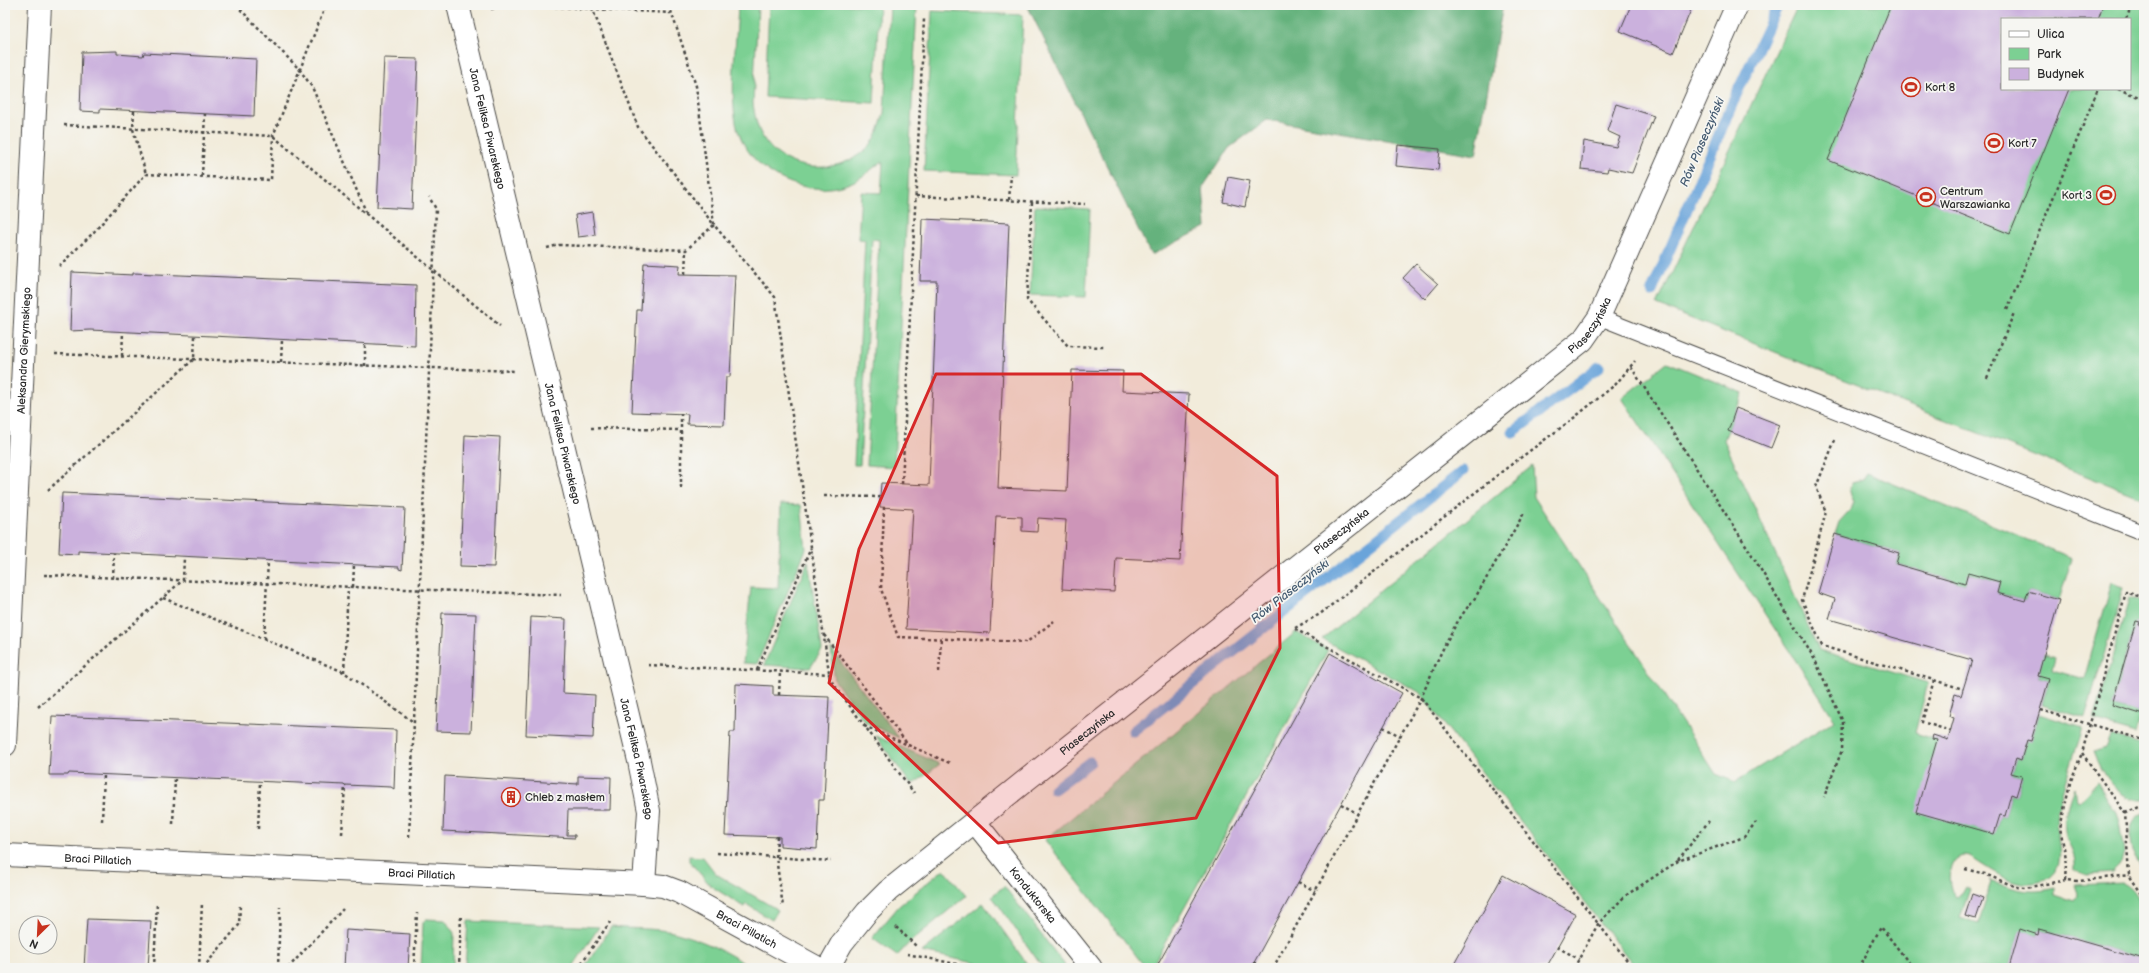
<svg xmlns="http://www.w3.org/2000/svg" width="2149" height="973" font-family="'Balsamiq Sans',sans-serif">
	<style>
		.green { fill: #7cd093; stroke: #547e5f; fill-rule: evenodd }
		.forest { fill: #65b27d; stroke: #486e54 }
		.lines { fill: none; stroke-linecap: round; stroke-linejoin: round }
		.stream { stroke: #6aa4da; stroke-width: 11 }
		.building { fill: #cbb1dd }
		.lane-casing { stroke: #494845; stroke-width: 17 }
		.street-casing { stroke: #494845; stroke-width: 24 }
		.path { stroke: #494845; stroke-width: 2.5; stroke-dasharray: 3 3; stroke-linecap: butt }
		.lane { stroke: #fff; stroke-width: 15 }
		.street { stroke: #fff; stroke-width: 22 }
		.marked { fill: #d62828; fill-opacity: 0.2; stroke: #d62828; stroke-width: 3; stroke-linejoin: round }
		.labels { text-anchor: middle; stroke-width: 3.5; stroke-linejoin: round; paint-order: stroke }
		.poi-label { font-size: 11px; fill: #2b2b2b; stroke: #f6f6f2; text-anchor: start }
		.street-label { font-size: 11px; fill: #2b2b2b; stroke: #f6f6f2 }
		.water-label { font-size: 12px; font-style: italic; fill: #445b71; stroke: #f6f6f2 }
	</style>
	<rect width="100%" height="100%" fill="#f6f6f2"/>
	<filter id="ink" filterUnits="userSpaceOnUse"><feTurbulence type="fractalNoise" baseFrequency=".025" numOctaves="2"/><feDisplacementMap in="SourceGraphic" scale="8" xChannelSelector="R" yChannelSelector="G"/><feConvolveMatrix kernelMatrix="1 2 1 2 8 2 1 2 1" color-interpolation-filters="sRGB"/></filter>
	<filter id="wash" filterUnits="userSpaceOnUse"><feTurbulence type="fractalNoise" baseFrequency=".012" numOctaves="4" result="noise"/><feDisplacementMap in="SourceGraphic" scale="16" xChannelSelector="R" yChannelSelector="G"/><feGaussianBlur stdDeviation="0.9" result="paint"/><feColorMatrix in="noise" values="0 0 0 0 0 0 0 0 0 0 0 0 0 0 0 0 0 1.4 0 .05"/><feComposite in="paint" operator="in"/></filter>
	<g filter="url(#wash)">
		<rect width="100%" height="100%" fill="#f2ecdb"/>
		<g class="green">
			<path d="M738 5H758L753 104C755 115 756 124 761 134 783 176 842 177 871 144 878 135 881 123 884 113L890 5H917L894 467 867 465 879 240 872 239 860 465H854L865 240 858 239 861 192 881 193 883 161C872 168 863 178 850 183 805 201 746 172 736 123 729 90 737 39 738 5Z"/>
			<polygon points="769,5 879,5 874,103 765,97"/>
			<path d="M1798 5H2144V499L1657 305ZM2002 19H2130V89H2002Z"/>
			<polygon points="932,11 1023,15 1016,175 924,171"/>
			<polygon points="1035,206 1090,209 1086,297 1030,295"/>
			<path d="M1667 362 1743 393 1724 440 1819 650 1928 683 1915 733 1937 740 1967 826 1994 834 2000 815 2005 816 2011 794 2016 796 2022 776 2011 773 2016 758 2021 760 2027 740 2031 741 2039 714 2083 728C2074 756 2063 784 2057 813 2054 830 2062 845 2059 861 2058 869 2052 876 2045 880 2016 891 1993 871 1970 857 1948 850 1944 885 1956 897L1961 895 1966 886 1970 889 1960 918 1978 924 1992 882 1990 881C2018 889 2026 895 2056 888V895L2074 901 2078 896 2074 885 2123 883C2149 896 2144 934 2144 959L2039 929 2038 935 2020 930 2009 968H1636L1419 692 1322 639 1532 466 1534 497 1716 774 1735 782 1835 720 1622 398Z"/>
			<polygon points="1867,473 2072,558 2059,600 2028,591 2025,601 1997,593 2000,582 1969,573 1965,584 1896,564 1899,553 1835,534 1839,522 1850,510 1853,502 1849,488 1852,482 1863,479"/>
			<polygon points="781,504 801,505 806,549 757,664 743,663 751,587 778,588"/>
			<polygon points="808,561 822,650 810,668 764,665"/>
			<polygon points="2112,583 2124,587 2085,718 2042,705 2049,679 2038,676 2043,655 2055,658 2052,670 2084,679"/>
			<polygon points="2129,598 2144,603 2144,626 2139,625 2139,622 2136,621 2112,705 2141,714 2136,733 2094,721"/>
			<polygon points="1296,632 1328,650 1151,968 1146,968 1045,840"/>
			<polygon points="831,649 899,738 865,722 835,681"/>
			<polygon points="876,736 940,764 915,783 909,782"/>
			<path d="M2111 736 2144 746V800C2117 801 2102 774 2093 752L2106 748Z"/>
			<path d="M2097 782 2115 811 2119 822 2124 852 2120 866 2113 873 2087 875 2075 870C2076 854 2071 852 2066 836 2062 821 2068 802 2074 788L2076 800 2079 802Z"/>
			<path d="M2144 812V883L2141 881C2141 877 2142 872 2141 868 2140 862 2134 857 2132 851 2128 837 2130 819 2144 812Z"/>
			<polygon points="689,856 703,857 716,874 778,910 772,920 746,904 744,907 711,886 689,861"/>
			<polygon points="944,869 966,896 909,943 897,956 872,938 899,906"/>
			<polygon points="1004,886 1067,968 1043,968 992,896"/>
			<polygon points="983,903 1030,968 998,968 922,952"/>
			<polygon points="426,919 445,920 454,933 453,968 421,968 423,923"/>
			<polygon points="468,921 599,927 572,968 465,968"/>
			<path d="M611 927C631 929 653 928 673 932 699 939 728 951 749 967L584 968Z"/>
		</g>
		<polygon class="forest" points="1027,5 1503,5 1476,155 1267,120 1229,148 1203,187 1206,227 1151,255"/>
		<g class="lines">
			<g class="stream">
				<polyline points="1652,291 1736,95 1778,5"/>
				<polyline points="1513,432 1599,367"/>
				<polyline points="1133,731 1463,471"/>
				<polyline points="1054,789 1090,762"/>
			</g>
		</g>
		<g id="blocks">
			<g class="building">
				<polygon points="1631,5 1693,5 1673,53 1620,31"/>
				<polygon points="1891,5 2103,5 2098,19 2002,19 2002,89 2069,89 2010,234 1828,160"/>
				<polygon points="117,51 117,54 143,56 144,53 256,59 254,116 100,109 100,112 80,111 82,52"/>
				<polygon points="384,58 418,59 412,209 377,207"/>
				<polygon points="1616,104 1654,116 1632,173 1608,168 1607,172 1581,169 1584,141 1616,147 1620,137 1607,131"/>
				<polygon points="1398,145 1440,149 1438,170 1396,166"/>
				<polygon points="1228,177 1250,181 1245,207 1223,202"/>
				<polygon points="592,212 595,235 578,237 575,215"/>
				<polygon points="922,219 1009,223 998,488 1067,491 1072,370 1123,371 1122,391 1189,394 1180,561 1116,558 1114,592 1062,589 1066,520 1038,518 1037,532 1022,531 1022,517 996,516 990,633 906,629 913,509 880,507 880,497 881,483 929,485 937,281 920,281"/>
				<polygon points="644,263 680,265 679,274 735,275 730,377 726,377 724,425 687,424 688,414 632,412 637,310 641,310"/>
				<polygon points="1416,264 1438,284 1425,299 1403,278"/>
				<polygon points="72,272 133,275 133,273 416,285 415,346 90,330 70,331"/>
				<polygon points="1736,408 1780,425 1771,448 1728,431"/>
				<polygon points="465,435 500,437 494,567 460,566"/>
				<polygon points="62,493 405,508 402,570 399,569 399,567 78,551 78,554 59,553"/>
				<polygon points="1835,534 1899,553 1896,564 1965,584 1968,573 2000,582 1997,593 2025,601 2028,591 2059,600 2038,676 2049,679 2031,741 2027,740 2021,760 2016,758 2011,773 2022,776 2016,796 2011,794 2005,816 2000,815 1994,834 1916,812 1937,740 1932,739 1933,735 1948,740 1954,718 1949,716 1955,694 1961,696 1972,660 1829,619 1835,599 1818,593"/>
				<polygon points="442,613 476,614 471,732 436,731"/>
				<polygon points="531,617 566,619 563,693 595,695 593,738 526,735"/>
				<polygon points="2136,621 2140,622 2139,625 2144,626 2144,715 2112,705"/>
				<polygon points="1330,653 1402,693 1251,968 1156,968"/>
				<polygon points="736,684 773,686 773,695 829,697 824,800 819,800 817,849 780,846 780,837 725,835 730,732 735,732"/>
				<polygon points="52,716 396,730 394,789 391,787 69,773 68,775 49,775"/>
				<polygon points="445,776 578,784 578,776 611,777 610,810 568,810 567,835 575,835 575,838 443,831"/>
				<polygon points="1503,875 1576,914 1546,968 1452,968"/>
				<polygon points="1972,894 1983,898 1976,919 1965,916"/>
				<polygon points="87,919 151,921 148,968 84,968"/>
				<polygon points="2020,929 2038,935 2039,929 2144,959 2144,968 2009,968"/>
				<polygon points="346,930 410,934 408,968 344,968"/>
			</g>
		</g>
	</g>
	<g filter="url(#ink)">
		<use href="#blocks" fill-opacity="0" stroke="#494845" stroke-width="1"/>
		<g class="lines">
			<g class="lane-casing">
				<polyline id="lane" points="1599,317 2144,533"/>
			</g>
			<g class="street-casing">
				<g id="street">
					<path id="s1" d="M458 5 639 761 649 811 644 884"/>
					<path id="s2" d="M5 745 40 5"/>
					<path id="s3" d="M975 822 1091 968"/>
					<path id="s4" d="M5 855 644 884 663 886 679 892 818 968"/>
					<path id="s5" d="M828 968 842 943 867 912 888 891 1025 781 1583 340 1599 317 1737 5"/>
				</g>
			</g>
			<g class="path">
				<polyline points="236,5 300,70 312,87 367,214"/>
				<polyline points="519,5 671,13"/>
				<polyline points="669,5 696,86 714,225 775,297 830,679 914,793"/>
				<polyline points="491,9 505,5"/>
				<polyline points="2126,19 2132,5"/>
				<polyline points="2118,89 2144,99"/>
				<polyline points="134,111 133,129 146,174"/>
				<polyline points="64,125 273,136 500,326"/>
				<polyline points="146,174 271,180 273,136 326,5"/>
				<polyline points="202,176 205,114"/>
				<polyline points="916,196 1085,204"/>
				<polyline points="1009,200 1011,175"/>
				<polyline points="1032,202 1027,300 1068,346 1104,347"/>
				<polyline points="547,248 559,245 686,250 714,225 638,127 591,5"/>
				<polyline points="59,266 92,234 146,174"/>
				<polyline points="685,274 686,250"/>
				<polyline points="2007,310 2098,89"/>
				<polyline points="55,354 515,371"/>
				<polyline points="122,356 123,332"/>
				<polyline points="281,362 282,340"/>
				<polyline points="365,366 365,344"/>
				<polyline points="1631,367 1749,550 1815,660 1843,722 1842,750 1824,797"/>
				<polyline points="1987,378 2014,313"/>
				<polyline points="681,413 681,490"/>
				<polyline points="591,428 680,430"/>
				<polyline points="1835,440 1816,487 1826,512 1802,600 1822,646 1963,689"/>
				<polyline points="902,484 924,19"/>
				<polyline points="48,490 194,359 195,336"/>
				<polyline points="824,496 880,497"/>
				<polyline points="884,507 881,589 898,637 1027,642 1054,621"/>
				<polyline points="44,575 561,595"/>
				<polyline points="113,578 114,553"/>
				<polyline points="353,587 354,565"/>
				<polyline points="163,598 344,672 412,721"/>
				<polyline points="2144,598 2126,592 2082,753 2125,813 2129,875 2144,897"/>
				<polyline points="1295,628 1320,614 1504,470 1570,421 1616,384 1635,361"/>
				<polyline points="1295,629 1421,698 1633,968"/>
				<polyline points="824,635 909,746"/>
				<polyline points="264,639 268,561"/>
				<polyline points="648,665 830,674"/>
				<polyline points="757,670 811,548"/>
				<polyline points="344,672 348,587"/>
				<polyline points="939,672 941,638"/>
				<polyline points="1934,680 1922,722 1951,731"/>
				<polyline points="779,695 780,672"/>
				<polyline points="38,707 183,580 184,557"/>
				<polyline points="2040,710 2144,740"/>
				<polyline points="864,726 952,764"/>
				<polyline points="1383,727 1400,736"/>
				<polyline points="1341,804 1358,814"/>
				<polyline points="2125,813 2144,805"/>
				<polyline points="102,821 104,775"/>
				<polyline points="173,824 175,778"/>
				<polyline points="258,829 260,782"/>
				<polyline points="342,834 345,785"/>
				<polyline points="777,836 776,857 783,907"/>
				<polyline points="409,837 436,209 429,197"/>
				<polyline points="717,853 831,861"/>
				<polyline points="1678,860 1709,821"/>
				<polyline points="1965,869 1985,874 2016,887 2025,888 2066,880 2079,881 2129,875"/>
				<polyline points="2066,880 2067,863 2060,828 2070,783 2082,753"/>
				<polyline points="1298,882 1315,891"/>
				<polyline points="896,927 916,946"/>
				<polyline points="1557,947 1579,959"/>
				<polyline points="907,954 976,968"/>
				<polyline points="1254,962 1265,968"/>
				<polyline points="154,968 157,902"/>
				<polyline points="199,968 202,903"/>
				<polyline points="203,968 239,925 240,905"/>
				<polyline points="278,968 280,907"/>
				<polyline points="288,968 343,909"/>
				<polyline points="414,968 417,913"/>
				<polyline points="459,968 461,915"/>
				<polyline points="578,968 610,922"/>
				<path d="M1273 968 1421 698C1436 664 1450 627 1475 598L1524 513"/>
				<polyline points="1574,968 1598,924 1625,896 1678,861 1744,837 1756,822"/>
				<polyline points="1859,968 1881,927 1913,968"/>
			</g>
			<use href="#lane" class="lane"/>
			<use href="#street" class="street"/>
		</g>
	</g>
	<path class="marked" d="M936 374H1141L1277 476 1280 648 1196 818 998 843 829 683 859 549Z"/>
	<defs>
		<g id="stadium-ring" transform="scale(1)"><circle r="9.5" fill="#f6f6f2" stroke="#c8321e" stroke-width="1.5"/><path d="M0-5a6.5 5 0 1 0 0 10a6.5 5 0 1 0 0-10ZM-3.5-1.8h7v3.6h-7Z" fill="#c8321e"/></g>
		<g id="building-ring" transform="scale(1)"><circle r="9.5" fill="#f6f6f2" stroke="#c8321e" stroke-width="1.5"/><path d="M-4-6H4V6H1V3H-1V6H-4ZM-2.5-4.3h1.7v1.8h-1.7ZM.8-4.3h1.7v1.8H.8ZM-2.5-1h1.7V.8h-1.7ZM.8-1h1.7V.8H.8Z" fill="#c8321e"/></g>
	</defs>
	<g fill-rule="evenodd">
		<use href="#stadium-ring" x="1911" y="87"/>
		<use href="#stadium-ring" x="1994" y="143"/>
		<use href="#stadium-ring" x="2106" y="195"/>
		<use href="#stadium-ring" x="1926" y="197"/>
		<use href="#building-ring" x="511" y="797"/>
	</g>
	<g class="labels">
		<g class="poi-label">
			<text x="1925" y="91">Kort 8</text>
			<text x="2008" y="147">Kort 7</text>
			<text x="1940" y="195">Centrum<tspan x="1940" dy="13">Warszawianka</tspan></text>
			<text x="2092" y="199" text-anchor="end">Kort 3</text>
			<text x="525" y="801">Chleb z masłem</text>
		</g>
		<g class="street-label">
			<text dy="4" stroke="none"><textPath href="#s1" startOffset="127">Jana Feliksa Piwarskiego</textPath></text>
			<text dy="4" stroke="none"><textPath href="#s5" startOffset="1001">Piaseczyńska</textPath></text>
			<text dy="4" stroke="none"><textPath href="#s2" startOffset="395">Aleksandra Gierymskiego</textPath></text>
			<text dy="4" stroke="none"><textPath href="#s1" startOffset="451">Jana Feliksa Piwarskiego</textPath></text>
			<text dy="4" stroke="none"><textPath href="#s5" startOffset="677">Piaseczyńska</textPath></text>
			<text dy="4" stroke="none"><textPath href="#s5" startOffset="353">Piaseczyńska</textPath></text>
			<text dy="4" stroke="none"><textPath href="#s1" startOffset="775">Jana Feliksa Piwarskiego</textPath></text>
			<text dy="4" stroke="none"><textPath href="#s4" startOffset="93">Braci Pillatich</textPath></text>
			<text dy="4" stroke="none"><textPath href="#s4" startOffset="417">Braci Pillatich</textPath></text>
			<text dy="4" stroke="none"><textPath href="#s3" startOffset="93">Konduktorska</textPath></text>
			<text dy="4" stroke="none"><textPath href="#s4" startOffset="753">Braci Pillatich</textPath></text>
		</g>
		<g class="water-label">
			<text transform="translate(1702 142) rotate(-67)" y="4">Rów Piaseczyński</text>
			<text transform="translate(1290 591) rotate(-38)" y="4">Rów Piaseczyński</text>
		</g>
	</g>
	<rect width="2149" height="973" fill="none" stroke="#f6f6f2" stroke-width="20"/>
	<rect x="2001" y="18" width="130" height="72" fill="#f6f6f2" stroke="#a5a5a2"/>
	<rect x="2009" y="31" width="20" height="6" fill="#ffffff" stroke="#a5a5a2"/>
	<text x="2037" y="38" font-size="12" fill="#2b2b2b">Ulica</text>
	<rect x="2009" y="48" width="20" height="12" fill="#7cd093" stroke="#a5a5a2"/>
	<text x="2037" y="58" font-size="12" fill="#2b2b2b">Park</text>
	<rect x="2009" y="68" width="20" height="12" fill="#cbb1dd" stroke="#a5a5a2"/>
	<text x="2037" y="78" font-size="12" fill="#2b2b2b">Budynek</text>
	<g transform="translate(38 935) rotate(204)"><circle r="19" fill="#f6f6f2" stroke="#a5a5a2"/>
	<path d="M0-3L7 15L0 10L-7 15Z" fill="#c8321e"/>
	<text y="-6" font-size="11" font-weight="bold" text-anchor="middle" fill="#2b2b2b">N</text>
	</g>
</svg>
